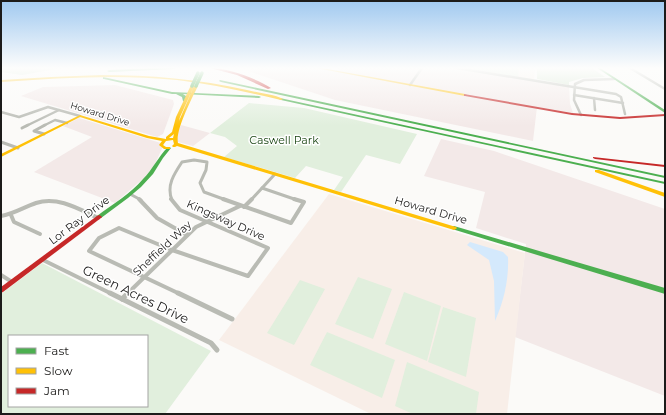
<svg xmlns="http://www.w3.org/2000/svg" width="666" height="415" font-family="Montserrat,sans-serif">
	<style>
		.industrial { fill: #f3e9e8 }
		.education { fill: #f8eee8 }
		.green { fill: #e1efdd; fill-rule: evenodd }
		.forest { fill: #d3e5cf }
		.water { fill: #d4e9fc }
		.lines { fill: none; stroke-linecap: round; stroke-linejoin: round }
		.street-far3 { stroke: #b9bbb4; stroke-width: 2.5 }
		.street-far2 { stroke: #b9bbb4; stroke-width: 3 }
		.street-far1 { stroke: #b9bbb4; stroke-width: 4 }
		.street { stroke: #b9bbb4; stroke-width: 5 }
		.fast { fill: #4caf50; fill-rule: evenodd }
		.slow { fill: #ffc107; fill-rule: evenodd }
		.jam { fill: #c62828; fill-rule: evenodd }
		.fast-bridge { stroke: #4caf50; stroke-width: 3.5 }
		.labels { text-anchor: middle; stroke-width: 3; stroke-linejoin: round; paint-order: stroke }
		.far-street-label { font-size: 9px; fill: #1c1b1a; stroke: #fff }
		.park-label { font-size: 11px; fill: #1a4613; stroke: #fff }
		.street-label { font-size: 11px; fill: #1c1b1a; stroke: #fff }
		.near-street-label { font-size: 13px; fill: #1c1b1a; stroke: #fff }
	</style>
	<rect width="100%" height="100%" fill="#fbfaf8"/>
	<g class="industrial">
		<polygon points="253,68 320,68 336,71 339,68 465,68 569,86 570,104 573,113 537,107 533,141 335,100 248,71"/>
		<polygon points="115,85 173,100 174,104 163,134 157,137 21,96 43,87"/>
		<polygon points="79,118 164,144 155,164 145,177 115,203 34,172 92,137 63,126"/>
		<polygon points="181,125 210,133 193,146 174,141"/>
		<polygon points="441,139 494,151 665,209 665,396 515,337 526,244 476,228 485,192 424,176"/>
	</g>
	<g class="education">
		<polygon points="465,68 535,68 534,80"/>
		<polygon points="329,194 525,253 507,414 371,414 219,340"/>
	</g>
	<g class="green">
		<polygon points="465,68 519,68 518,77"/>
		<polygon points="249,103 304,108 417,134 400,164 366,155 341,192 334,190 343,177 306,166 295,178 224,157 237,146 225,137 210,133"/>
		<path d="M42 263 211 351 165 414H1V294ZM9 336H147V406H9Z"/>
		<polygon points="358,277 392,289 373,339 335,324"/>
		<polygon points="300,280 325,289 294,345 267,333"/>
		<polygon points="404,292 441,306 427,361 385,344"/>
		<polygon points="443,307 476,318 466,377 428,362"/>
		<polygon points="327,332 395,360 382,398 310,365"/>
		<polygon points="407,362 479,392 476,414 413,414 395,406"/>
	</g>
	<g class="forest">
		<polygon points="1,68 61,68 22,75 1,72"/>
		<polygon points="537,68 592,68 605,77 583,78 569,82 569,85 537,79"/>
	</g>
	<path class="water" d="M470 242 503 252 508 257C509 279 504 301 495 321L494 281 489 260 467 245Z"/>
	<g class="lines">
		<g class="street-far3">
			<polyline points="457,68 616,94 621,97 625,114"/>
			<polyline points="630,68 665,89"/>
			<polyline points="410,85 422,68"/>
			<polyline points="574,95 623,103"/>
			<polyline points="594,98 595,110"/>
			<polyline points="1,112 19,117 48,107 80,116"/>
			<polyline points="581,115 574,100 575,84 584,80 614,79"/>
			<polyline points="26,126 59,110"/>
			<polyline points="43,126 55,120 67,123"/>
		</g>
		<g class="street-far2">
			<polyline points="22,128 28,125"/>
			<polyline points="44,134 34,131 45,125"/>
			<polyline points="1,142 18,148"/>
			<polyline points="262,188 297,200"/>
			<polyline points="130,194 141,200"/>
			<path d="M172 200C166 186 174 174 182 162L194 160 207 162 206 170 200 183 204 192 226 200"/>
			<polyline points="251,200 275,174"/>
		</g>
		<g class="street-far1">
			<polyline points="139,199 157,218 187,235"/>
			<polyline points="171,199 180,210 268,248 248,276 172,250 119,228 99,238 89,251 180,294"/>
			<polyline points="223,199 291,223 304,202 294,199"/>
			<polyline points="244,207 252,199"/>
			<polyline points="11,215 14,222 40,234"/>
			<path d="M1 216C14 214 24 207 36 203 58 196 79 209 98 218"/>
			<polyline points="43,260 112,294"/>
			<polyline points="1,275 12,282"/>
			<polyline points="127,294 196,227 240,206"/>
		</g>
		<g class="street">
			<polyline points="110,293 211,343 217,350"/>
			<polyline points="178,293 232,319"/>
			<polyline points="122,299 128,293"/>
		</g>
		<g class="fast">
			<polygon points="153,68 175,68 174,69 109,72 107,71 109,70"/>
			<polygon points="597,68 600,68 665,110 665,113"/>
			<polygon points="103,77 172,92 259,96 261,97 259,98 183,94 186,96 187,101 185,102 183,101 182,97 176,94 172,94 104,79 103,79"/>
			<polygon points="220,80 665,176 665,178 221,82 219,81"/>
			<polygon points="280,98 665,182 665,184 281,100 279,99"/>
			<path d="M168 147H169L171 148 163 158 153 174 141 187 128 198 101 218H97L96 217 97 216C113 204 130 194 143 179 153 169 158 157 168 147Z"/>
			<polygon points="454,226 665,288 665,294 452,229 451,228 452,227"/>
		</g>
		<g class="slow">
			<polygon points="316,68 322,68 465,94 467,95 465,96"/>
			<path d="M101 75C151 75 198 79 247 90 258 93 273 94 283 99L281 100C246 92 212 84 177 80 118 74 59 78 1 82V80L51 77Z"/>
			<path d="M191 85 194 86 180 117 179 121 194 86 196 85 198 86C192 98 175 131 178 143L456 227 457 228 456 229 454 230 177 146 175 147H173L172 146 174 144 173 140 166 141 163 145 166 147H170V149H164L159 145 162 141 147 138 80 117 1 157V154L80 115 149 136 166 139V137L172 132 176 117ZM174 134 173 138H169Z"/>
			<polygon points="595,170 599,170 665,193 665,197 595,172"/>
		</g>
		<g class="jam">
			<path d="M210 68C228 68 255 78 271 88L268 89 237 75Z"/>
			<polygon points="464,94 572,113 620,117 665,114 665,116 620,119 572,115 465,96 464,96"/>
			<polygon points="593,157 665,165 665,167 595,159 593,158"/>
			<polygon points="99,215 101,216 102,217 101,218 3,292 1,293 1,287 97,216"/>
		</g>
		<g class="fast-bridge">
			<polyline points="192,86 198,73"/>
			<polyline points="196,86 202,73"/>
		</g>
	</g>
	<linearGradient id="sky" x2="0" y2="1"><stop stop-color="#a0c9f0"/><stop offset="0.54" stop-color="#fdfdfc"/><stop offset="1" stop-color="#fdfdfc" stop-opacity="0"/></linearGradient>
	<rect width="666" height="126" fill="url(#sky)"/>
	<g class="labels">
		<g class="far-street-label">
			<text transform="translate(100 114) rotate(17)" y="3">Howard Drive</text>
		</g>
		<g class="park-label">
			<text x="284" y="144">Caswell Park</text>
		</g>
		<g class="street-label">
			<text transform="translate(431 210) rotate(16)" y="4">Howard Drive</text>
			<text transform="translate(79 220) rotate(-37)" y="4">Lor Ray Drive</text>
			<text transform="translate(226 220) rotate(24)" y="4">Kingsway Drive</text>
			<text transform="translate(162 248) rotate(-43)" y="4">Sheffield Way</text>
		</g>
		<g class="near-street-label">
			<text transform="translate(136 294) rotate(26)" y="5">Green Acres Drive</text>
		</g>
	</g>
	<rect width="666" height="415" fill="none" stroke="#1c1b1a" stroke-width="4"/>
	<rect x="8" y="335" width="140" height="72" fill="#ffffff" stroke="#a4a4a3"/>
	<rect x="16" y="348" width="20" height="6" fill="#4caf50" stroke="#a4a4a3"/>
	<text x="44" y="355" font-size="12" fill="#1c1b1a">Fast</text>
	<rect x="16" y="368" width="20" height="6" fill="#ffc107" stroke="#a4a4a3"/>
	<text x="44" y="375" font-size="12" fill="#1c1b1a">Slow</text>
	<rect x="16" y="388" width="20" height="6" fill="#c62828" stroke="#a4a4a3"/>
	<text x="44" y="395" font-size="12" fill="#1c1b1a">Jam</text>
</svg>
